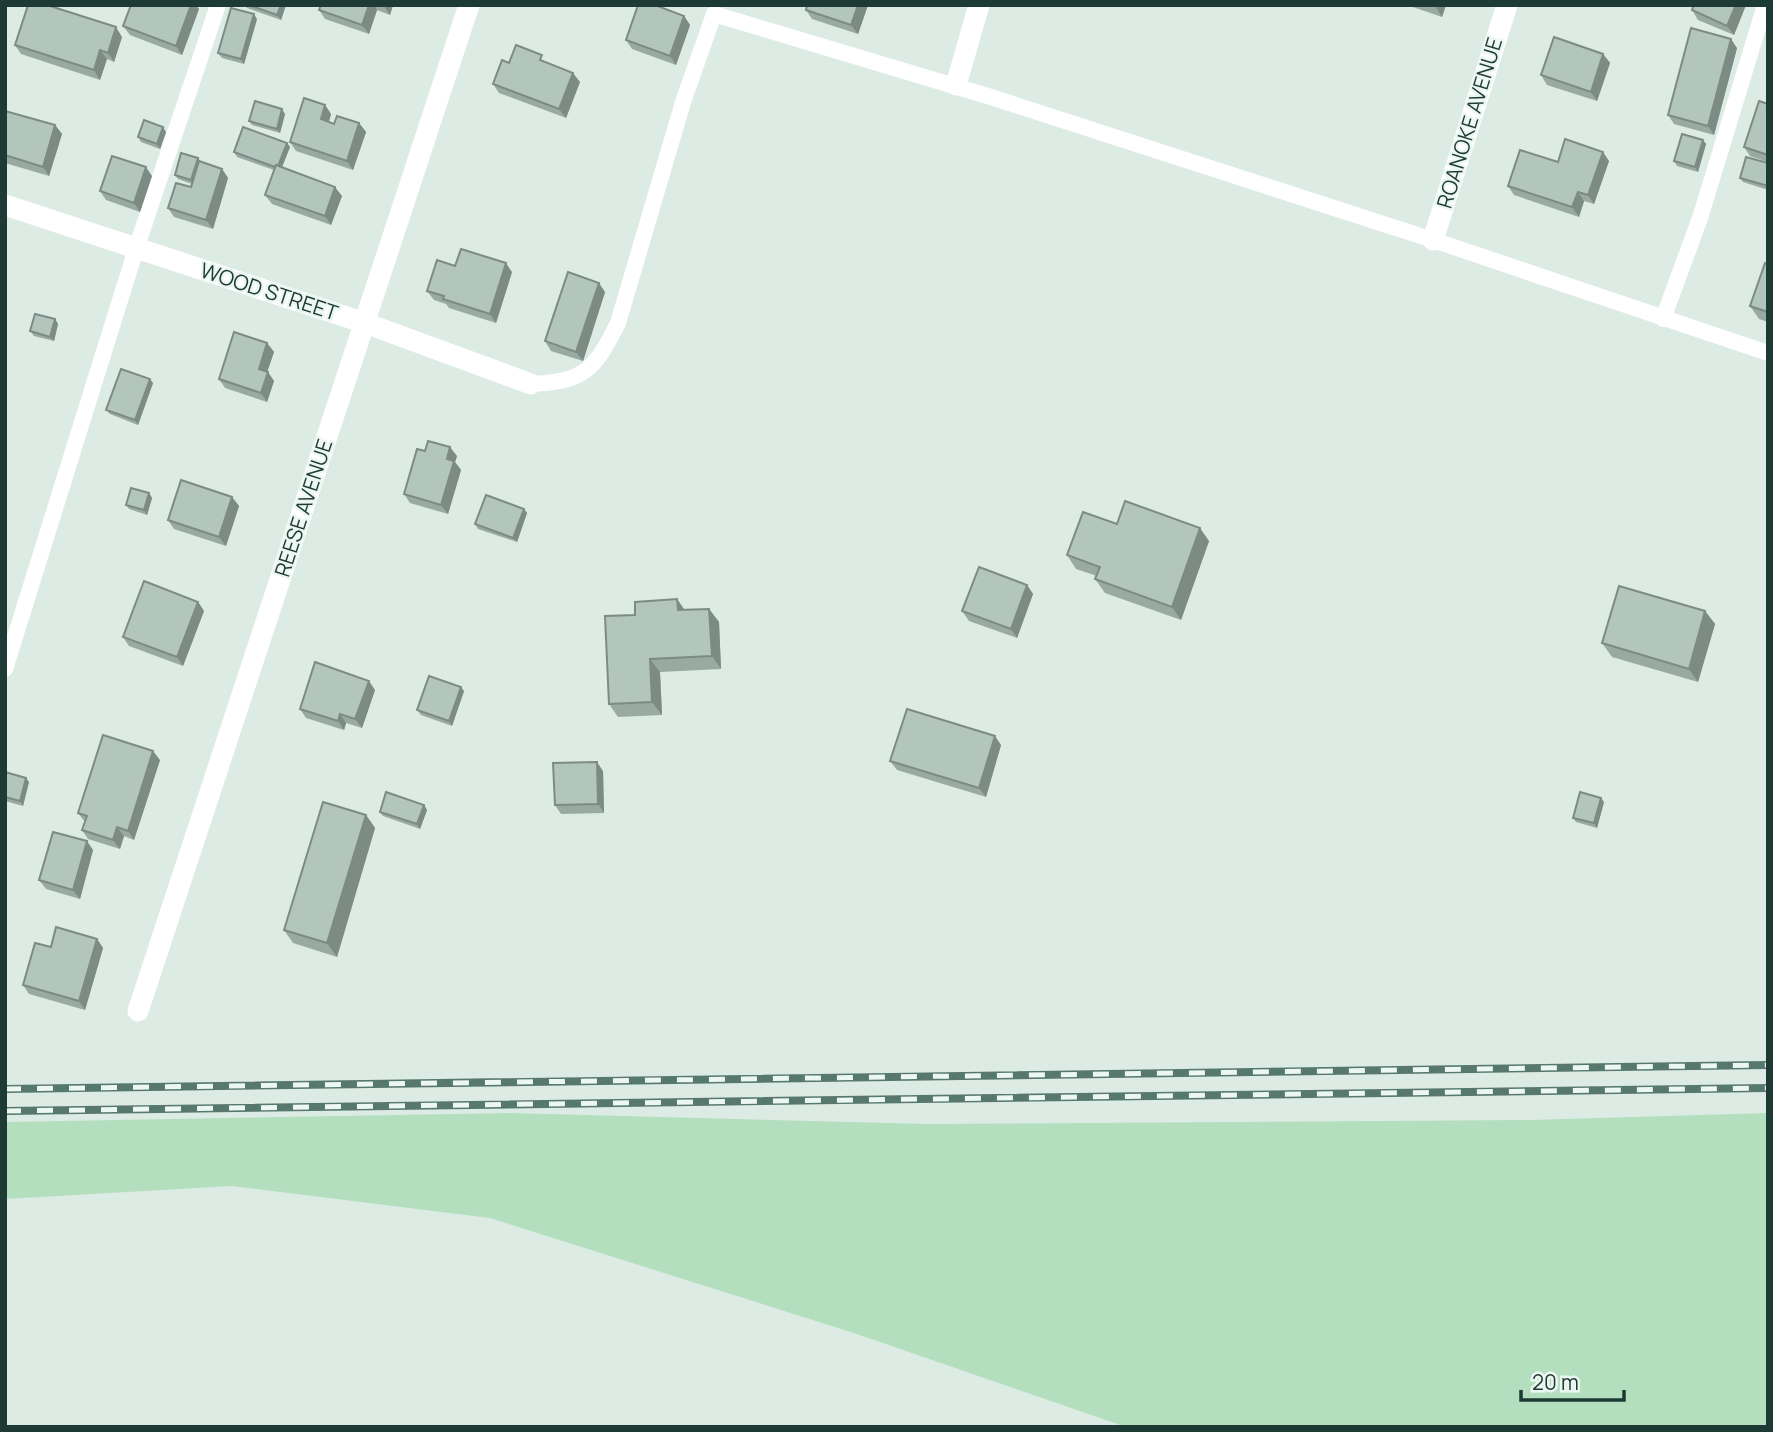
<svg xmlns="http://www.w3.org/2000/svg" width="1773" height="1432" font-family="Manrope,sans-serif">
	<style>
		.green { fill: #b3dfbf }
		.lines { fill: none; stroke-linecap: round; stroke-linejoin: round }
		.service { stroke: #fff; stroke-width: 16 }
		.minor { stroke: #fff; stroke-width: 21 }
		.rail-casing { stroke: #57786f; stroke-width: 8 }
		.rail { stroke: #edf7f2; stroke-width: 5; stroke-dasharray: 16; stroke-linecap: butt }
		.wall { fill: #99aaa3 }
		.shaded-wall { fill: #7d8b85 }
		.building { fill: #b2c6be; stroke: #7d8b85; stroke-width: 2 }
		.labels { text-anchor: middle; stroke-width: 5; stroke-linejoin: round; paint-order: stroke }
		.street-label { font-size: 21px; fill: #1d3b34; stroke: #edf7f2 }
	</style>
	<rect width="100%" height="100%" fill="#ddebe5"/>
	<polygon class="green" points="510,1113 927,1124 1531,1120 1768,1113 1768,1427 1126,1427 857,1334 490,1218 232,1186 5,1199 5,1122"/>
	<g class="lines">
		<g class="service">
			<polyline points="1663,319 1700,218 1765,5"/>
			<path d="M531 384C585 382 595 369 618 323L684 99 714 14 991 97 1433 240 1768 353"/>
			<polyline points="5,669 136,249 218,5"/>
		</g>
		<g class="minor">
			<polyline points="956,85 979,5"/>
			<polyline points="5,205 365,323 531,384"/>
			<polyline points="1433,240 1507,5"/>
			<polyline points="138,1011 469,5"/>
		</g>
		<g class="rail-casing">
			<g id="rail">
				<polyline points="5,1089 1768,1065"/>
				<polyline points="5,1111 1768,1088"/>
			</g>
		</g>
		<use href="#rail" class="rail"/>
	</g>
	<g class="wall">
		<polygon points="245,5 286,5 281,20 247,8"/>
		<polygon points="321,5 393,5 390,15 377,10 369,34 325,19 319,10"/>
		<polygon points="807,5 868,5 858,34 812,19 806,10"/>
		<polygon points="1407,5 1446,5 1442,17"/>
		<polygon points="1746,5 1734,35 1698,20 1692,10"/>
		<polygon points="199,9 182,55 130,35 123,26"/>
		<polygon points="684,16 690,25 676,65 632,49 626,40"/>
		<polygon points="257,19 244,64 222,58 218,53"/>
		<polygon points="122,37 114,62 107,59 100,80 21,54 15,45"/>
		<polygon points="1737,48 1714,135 1674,124 1668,115"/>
		<polygon points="1603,54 1610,63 1597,101 1547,85 1541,75"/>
		<polygon points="509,63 547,63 580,82 566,118 499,93 493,84"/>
		<polygon points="1768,104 1768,162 1750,156 1744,147"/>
		<polygon points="325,105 331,114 329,122 334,124 359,123 366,132 353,170 296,151 290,142"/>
		<polygon points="5,111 55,125 62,134 49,176 5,163"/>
		<polygon points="285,114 280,133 252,125 249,121"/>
		<polygon points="166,132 160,149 141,142 138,137"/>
		<polygon points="1703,140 1706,144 1698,172 1677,166 1674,161"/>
		<polygon points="287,143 290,147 282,167 342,196 331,225 272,204 265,195 274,170 237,157 234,152"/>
		<polygon points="198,158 200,162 222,169 228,178 213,229 174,217 168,208 191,187 192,184 178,179 175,175"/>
		<polygon points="1609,161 1594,204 1584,201 1579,217 1514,195 1508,186 1558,162"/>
		<polygon points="1768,163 1768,190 1743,182 1740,178"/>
		<polygon points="152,176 140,212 106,200 100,191"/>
		<polygon points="1768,264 1768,322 1759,319 1750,306"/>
		<polygon points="455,266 512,272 496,323 449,308 446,304 434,300 427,291"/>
		<polygon points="605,292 583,361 551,351 545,341"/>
		<polygon points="55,319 58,324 54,341 34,336 30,331"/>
		<polygon points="267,343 274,352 267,372 274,381 267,402 225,388 219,379"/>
		<polygon points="153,383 138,425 110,414 106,410"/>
		<polygon points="425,451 457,456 455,462 461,470 448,514 410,503 404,494"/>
		<polygon points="149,493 152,498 147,515 129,509 126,505"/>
		<polygon points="232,497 239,506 226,546 174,529 168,520"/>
		<polygon points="524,509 527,513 517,542 478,529 475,524"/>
		<polygon points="1117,524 1209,541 1181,620 1105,593 1095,579 1097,576 1076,569 1067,555"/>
		<polygon points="1027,585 1033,594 1017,638 969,621 962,611"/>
		<polygon points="677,599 685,610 709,609 719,622 721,669 660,672 662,715 618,717 609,704 635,615"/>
		<polygon points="198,602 204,611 183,666 129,646 123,637"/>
		<polygon points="1705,611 1715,624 1698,682 1612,657 1602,643"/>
		<polygon points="375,690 362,728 346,723 344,730 306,718 300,709"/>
		<polygon points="464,691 452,726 421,715 417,710"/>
		<polygon points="1001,745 986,797 897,770 890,761"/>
		<polygon points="160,760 134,840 124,836 120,849 88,839 82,830 85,822 78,813"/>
		<polygon points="603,771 604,813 561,814 555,805"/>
		<polygon points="5,772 29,782 23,806 5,801"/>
		<polygon points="1604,802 1597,828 1576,822 1573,818"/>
		<polygon points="424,805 427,810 420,829 383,816 380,812"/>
		<polygon points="366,815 375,828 337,957 293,943 284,930"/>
		<polygon points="93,850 80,899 46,889 39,880"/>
		<polygon points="97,939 103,948 85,1010 29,994 23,985 51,947"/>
	</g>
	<g class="shaded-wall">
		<polygon points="191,5 196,5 199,9 182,55 176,46"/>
		<polygon points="281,5 286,5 281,20 277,15"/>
		<polygon points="369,5 374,5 377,10 369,34 362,25"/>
		<polygon points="384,5 393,5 390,15 384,6"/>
		<polygon points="858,5 868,5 858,34 851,25"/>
		<polygon points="1436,5 1446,5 1442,17 1436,7"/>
		<polygon points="1736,5 1746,5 1734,35 1727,26"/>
		<polygon points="254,14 257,19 244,64 241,59"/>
		<polygon points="684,16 690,25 676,65 670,56"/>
		<polygon points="116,27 122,37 114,62 108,53"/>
		<polygon points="1731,39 1737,48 1714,135 1708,126"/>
		<polygon points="100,50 107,59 100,80 94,70"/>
		<polygon points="1603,54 1610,63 1597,101 1591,92"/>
		<polygon points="573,73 580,82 566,118 559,109"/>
		<polygon points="325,105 331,114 327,128 321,119"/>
		<polygon points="282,109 285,114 280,133 277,129"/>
		<polygon points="359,123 366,132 353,170 347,161"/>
		<polygon points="55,125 62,134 49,176 43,167"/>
		<polygon points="163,127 166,132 160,149 157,144"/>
		<polygon points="1703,140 1706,144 1698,172 1695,167"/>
		<polygon points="287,143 290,147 280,172 277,168"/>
		<polygon points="1603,152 1609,161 1594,204 1588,195"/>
		<polygon points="198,158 201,162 194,184 191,180"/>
		<polygon points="146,167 152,176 140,212 134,203"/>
		<polygon points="222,169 228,178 213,229 206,220"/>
		<polygon points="335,187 342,196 331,225 325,216"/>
		<polygon points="1578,192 1584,201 1579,217 1572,207"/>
		<polygon points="506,263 512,272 496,323 490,314"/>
		<polygon points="599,283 605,292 583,361 576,352"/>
		<polygon points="55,319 58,324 54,341 50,337"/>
		<polygon points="267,343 274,352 265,378 259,369"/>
		<polygon points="268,372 274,381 267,402 261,393"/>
		<polygon points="150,379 153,383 138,425 135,420"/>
		<polygon points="450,447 457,456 455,462 461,470 448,514 441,505 447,459"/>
		<polygon points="149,493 152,498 147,515 144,510"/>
		<polygon points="232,497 239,506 226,546 219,537"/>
		<polygon points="524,509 527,513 517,542 513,538"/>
		<polygon points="1200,528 1209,541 1181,620 1172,607"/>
		<polygon points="1027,585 1033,594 1017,638 1011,629"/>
		<polygon points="677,599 686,613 678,610"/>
		<polygon points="198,602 204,611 183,666 177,657"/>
		<polygon points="709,609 719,622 721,669 712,656"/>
		<polygon points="1705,611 1715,624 1698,682 1689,669"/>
		<polygon points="650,659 660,672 662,715 652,702"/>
		<polygon points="369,681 375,690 362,728 355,719"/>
		<polygon points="461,687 464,691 452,726 449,721"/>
		<polygon points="340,714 346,723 344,730 338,721"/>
		<polygon points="995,736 1001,745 986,797 979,788"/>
		<polygon points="153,751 160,760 134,840 128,831"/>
		<polygon points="597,762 603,771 604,813 598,804"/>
		<polygon points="26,778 29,782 23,806 20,801"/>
		<polygon points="1601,798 1604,802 1597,828 1594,823"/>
		<polygon points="424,805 427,810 420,829 417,824"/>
		<polygon points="366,815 375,828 337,957 327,943"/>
		<polygon points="117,827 124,836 120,849 113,840"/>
		<polygon points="87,841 93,850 80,899 73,890"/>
		<polygon points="97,939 103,948 85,1010 79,1001"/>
	</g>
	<g class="building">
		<polygon points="28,5 47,5 116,27 108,53 100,50 94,70 15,45"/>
		<polygon points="131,5 191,5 176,46 123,26"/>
		<polygon points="249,5 281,5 277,15"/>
		<polygon points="321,5 369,5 362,25 319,10"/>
		<polygon points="638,5 655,5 684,16 670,56 626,40"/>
		<polygon points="807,5 858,5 851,25 806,10"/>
		<polygon points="1694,5 1736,5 1727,26 1692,10"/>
		<polygon points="231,8 254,14 241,59 218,53"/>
		<polygon points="1691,28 1731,39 1708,126 1668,115"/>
		<polygon points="1554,37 1603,54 1591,92 1541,75"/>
		<polygon points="516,45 542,55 540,60 573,73 559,109 493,84 502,60 509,63"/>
		<polygon points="304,98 325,105 321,119 334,124 337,116 359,123 347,161 290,142"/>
		<polygon points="255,101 282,109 277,129 249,121"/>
		<polygon points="1759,101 1768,104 1768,155 1744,147"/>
		<polygon points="5,111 55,125 43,167 5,155"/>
		<polygon points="144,120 163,127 157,144 138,137"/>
		<polygon points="243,127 287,143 278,166 276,165 275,167 234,152"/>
		<polygon points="1682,134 1703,140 1695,167 1674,161"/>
		<polygon points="1565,139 1603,152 1588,195 1578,192 1572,207 1508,186 1520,150 1558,162"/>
		<polygon points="181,153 198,158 191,180 175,175"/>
		<polygon points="112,156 146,167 134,203 100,191"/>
		<polygon points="1746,157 1768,163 1768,186 1740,178"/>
		<polygon points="199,161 222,169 206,220 168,208 176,183 191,187"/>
		<polygon points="276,165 335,187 325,216 265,195"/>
		<polygon points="461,249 506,263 490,314 443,299 444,296 427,291 437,260 455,266"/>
		<polygon points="1765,263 1768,264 1768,312 1750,306"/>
		<polygon points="568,272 599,283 576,352 545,341"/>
		<polygon points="35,314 55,319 50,337 30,331"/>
		<polygon points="234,332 267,343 259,369 268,372 261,393 219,379"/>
		<polygon points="121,369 150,379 135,420 106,410"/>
		<polygon points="428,441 450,447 447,459 454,461 441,505 404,494 417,449 425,451"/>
		<polygon points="181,480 232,497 219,537 168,520"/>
		<polygon points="131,488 149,493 144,510 126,505"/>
		<polygon points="486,495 524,509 513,538 475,524"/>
		<polygon points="1125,501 1200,528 1172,607 1095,579 1100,567 1067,555 1083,512 1117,524"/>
		<polygon points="979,567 1027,585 1011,629 962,611"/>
		<polygon points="144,581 198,602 177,657 123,637"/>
		<polygon points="1619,586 1705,611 1689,669 1602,643"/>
		<polygon points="677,599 678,610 709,609 712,656 650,659 652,702 609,704 605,616 635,615 635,602"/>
		<polygon points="315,662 369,681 355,719 340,714 338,721 300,709"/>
		<polygon points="429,676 461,687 449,721 417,710"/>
		<polygon points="907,709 995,736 979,788 890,761"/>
		<polygon points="103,735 153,751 128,831 117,827 113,840 82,830 87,816 78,813"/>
		<polygon points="597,762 598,804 555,805 553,763"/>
		<polygon points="5,772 26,778 20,801 5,797"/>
		<polygon points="386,792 424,805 417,824 380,812"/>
		<polygon points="1580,792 1601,798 1594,823 1573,818"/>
		<polygon points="323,802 366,815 327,943 284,930"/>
		<polygon points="53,832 87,841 73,890 39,880"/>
		<polygon points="56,927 97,939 79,1001 23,985 35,943 51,947"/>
	</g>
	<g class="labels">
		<g class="street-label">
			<text transform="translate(1470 123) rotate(-73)" y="7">ROANOKE AVENUE</text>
			<text transform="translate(269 292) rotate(18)" y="7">WOOD STREET</text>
			<text transform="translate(304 508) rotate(-72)" y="7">REESE AVENUE</text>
		</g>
	</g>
	<rect width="1773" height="1432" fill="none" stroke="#1d3b34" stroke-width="14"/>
	<path d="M1521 1390v10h103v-10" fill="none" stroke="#1d3b34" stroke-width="3.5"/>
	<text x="1532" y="1390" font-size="21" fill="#1d3b34" stroke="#edf7f2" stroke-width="5" paint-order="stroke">20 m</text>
</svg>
